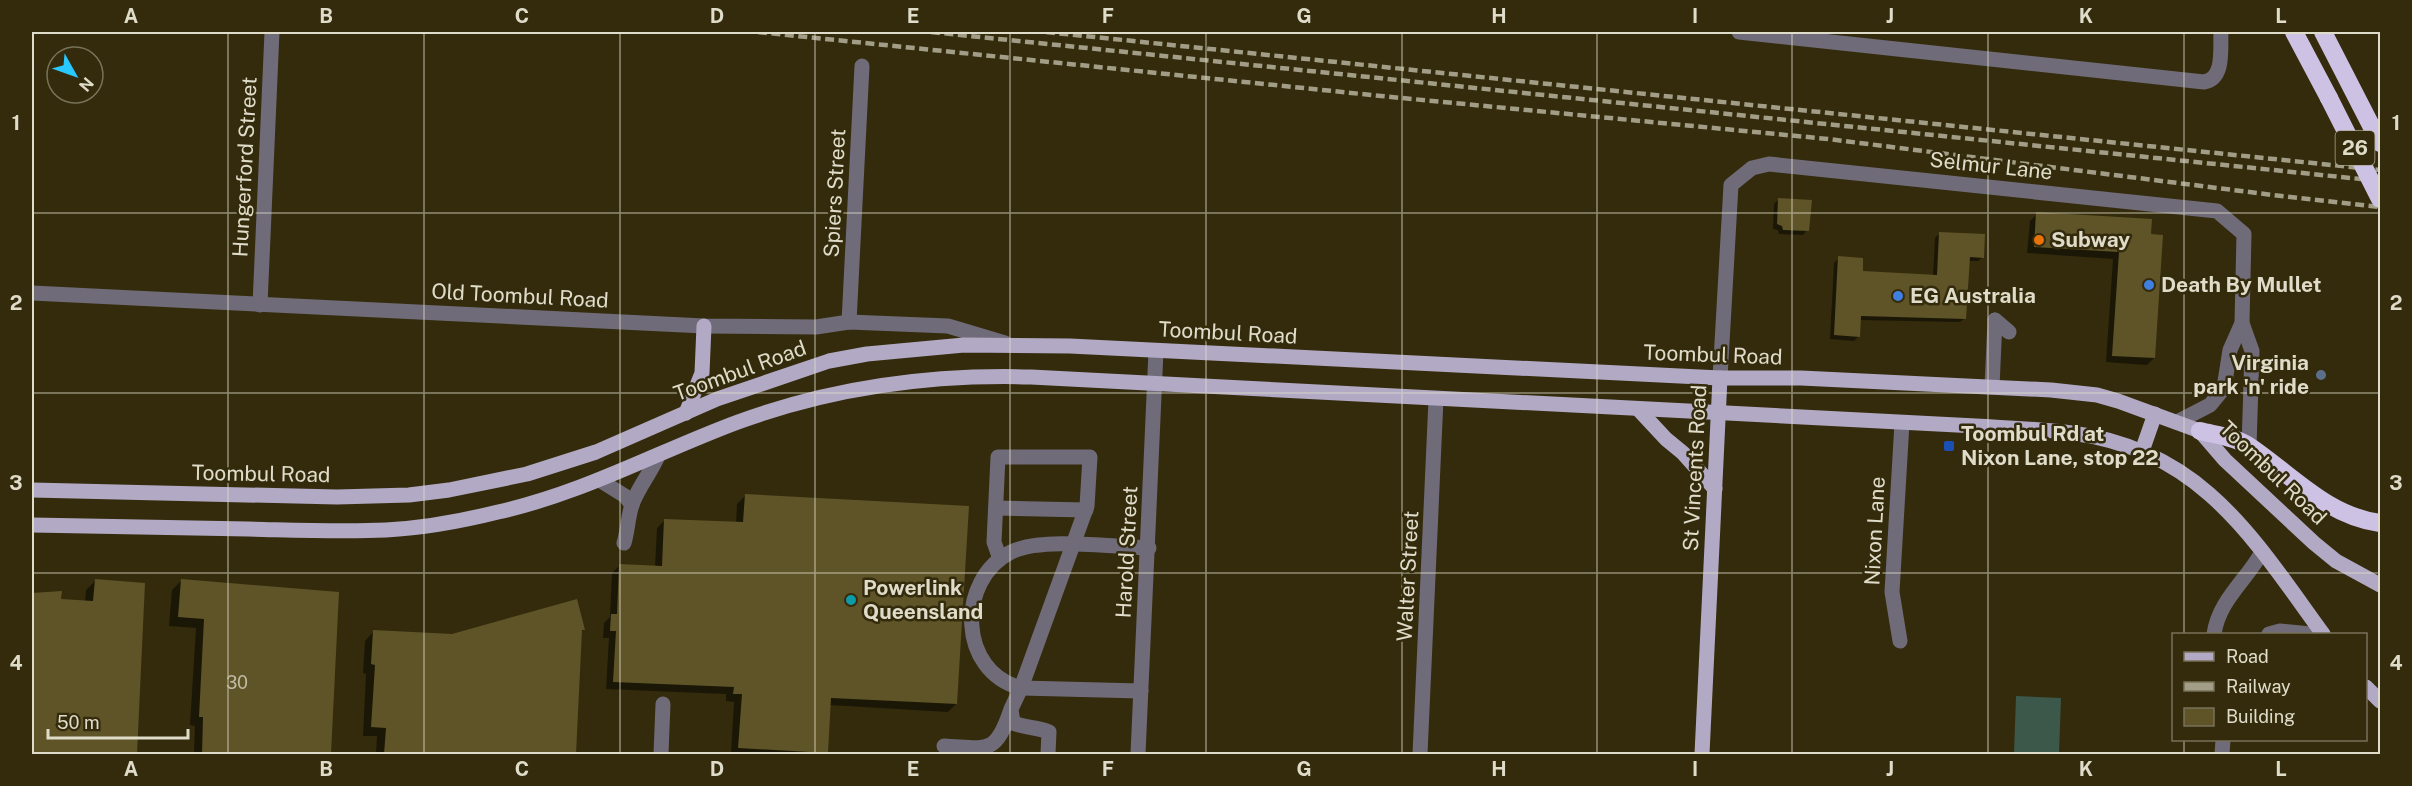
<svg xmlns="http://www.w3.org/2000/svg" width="2412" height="786" font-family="'Public Sans',sans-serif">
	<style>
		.green { fill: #3c584a }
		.shadow { fill: #0007 }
		.building { fill: #5f5428 }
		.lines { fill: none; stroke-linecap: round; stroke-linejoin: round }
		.minor { stroke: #6f6b78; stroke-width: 15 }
		.major { stroke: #b2a9c5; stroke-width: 15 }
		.highway { stroke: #cdc2e3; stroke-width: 18 }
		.rail { stroke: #a29d86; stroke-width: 4.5; stroke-dasharray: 9 4.5; stroke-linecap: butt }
		.highway-bridge { stroke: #cdc2e3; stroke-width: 18 }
		.grid { fill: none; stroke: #e0dcca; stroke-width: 1.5; stroke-opacity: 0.55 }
		.food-dot { fill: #e8710a; stroke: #332b0c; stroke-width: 2 }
		.shop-dot { fill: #3f7fe0; stroke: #332b0c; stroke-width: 2 }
		.service-dot { fill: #5c6f8a; stroke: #332b0c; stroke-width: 2 }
		.transit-dot { fill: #1a4fb4; stroke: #332b0c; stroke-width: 2 }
		.culture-dot { fill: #0f9aa8; stroke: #332b0c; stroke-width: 2 }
		.labels { text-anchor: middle; stroke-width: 5; stroke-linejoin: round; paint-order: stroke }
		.number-label { font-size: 18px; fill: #c0baa2 }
		.shield { fill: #332b0c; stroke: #aca791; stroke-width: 1.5 }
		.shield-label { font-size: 20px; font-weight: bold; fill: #e0dcca }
		.street-label { font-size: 21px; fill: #e0dcca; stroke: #332b0c }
		.poi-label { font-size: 21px; font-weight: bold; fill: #e0dcca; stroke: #332b0c; text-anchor: start }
		.neatline { fill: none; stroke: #e0dcca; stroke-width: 2 }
		.grid-label { font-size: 20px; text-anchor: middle; font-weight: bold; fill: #e0dcca }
	</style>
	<rect width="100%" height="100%" fill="#332b0c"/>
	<polygon class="green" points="2016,696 2061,698 2059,754 2014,754"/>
	<g class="shadow">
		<polygon points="1778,200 1807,230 1803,235 1779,234 1778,230 1773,229 1774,204"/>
		<polygon points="2037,214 2149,235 2154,358 2147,365 2106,362 2113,259 2027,253 2030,221"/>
		<polygon points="1940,233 1983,257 1978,261 1968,261 1965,318 1960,322 1859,320 1859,336 1854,341 1830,339 1834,263 1839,258 1861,273 1933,276 1935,238"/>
		<polygon points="745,496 956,704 948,712 829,705 826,754 731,754 734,702 726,701 726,694 606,689 609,638 603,638 604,623 610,617 612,573 620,565 655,567 657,528 665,520 736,524 737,504"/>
		<polygon points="95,581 144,584 136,754 32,754 32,594 60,592 59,600 85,602 86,590"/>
		<polygon points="181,581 338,593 329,754 194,754 195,726 190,725 196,628 169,626 172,590"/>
		<polygon points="584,629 581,632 574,754 376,754 377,736 363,736 366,674 363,673 365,641 374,631 452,635"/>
	</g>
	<g class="building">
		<polygon points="1778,198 1812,200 1809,231 1783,230 1782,226 1777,224"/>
		<polygon points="2036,212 2152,219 2151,234 2163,235 2155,358 2112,356 2119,252 2034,247"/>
		<polygon points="1939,232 1985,234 1984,258 1970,257 1966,319 1861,316 1860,337 1834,335 1838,256 1863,258 1863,271 1937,275"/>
		<polygon points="745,494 969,506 957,704 831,698 828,753 738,748 742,694 733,694 734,687 613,682 616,631 610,631 611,614 617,614 619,564 662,566 664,519 743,522"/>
		<polygon points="95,579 145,583 137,754 32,754 32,593 62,591 61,599 93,601"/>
		<polygon points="181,579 339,592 331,754 202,754 203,717 199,717 204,619 178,617"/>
		<polygon points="577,599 585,630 582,630 576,754 384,754 386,728 371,727 375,665 371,664 373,630 452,634"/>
	</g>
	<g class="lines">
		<g class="minor">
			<path d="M1739 32 2204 82C2225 79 2220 48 2221 32"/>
			<polyline points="32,293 704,326 816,327 849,322 948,326 1005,343"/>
			<polyline points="260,305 272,32"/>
			<polyline points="1995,320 2009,332"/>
			<polyline points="849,322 862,66"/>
			<polyline points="2242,323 2252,351 2249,447"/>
			<polyline points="1720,378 1731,185 1752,168 1769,164 2217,211 2244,234 2242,323 2230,350 2224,388 2210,405 2177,422"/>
			<polyline points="1992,387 1995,320"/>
			<polyline points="601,481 625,496 632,505"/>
			<polyline points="996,508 1086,510"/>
			<path d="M624 543C628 530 628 514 633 502 640 485 651 472 658 456"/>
			<path d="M1000 559 994 542 998 457H1090L1087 506 1021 688 1011 709 1013 723C1025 728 1037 727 1049 732L1048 754"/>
			<path d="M2214 634C2219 600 2246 581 2262 552"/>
			<polyline points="2269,634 2280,631 2310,634"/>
			<polyline points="1900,641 1892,592 1902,423"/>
			<path d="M1141 691 1021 688C958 672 956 580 1011 552 1042 537 1114 547 1149 548"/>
			<path d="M944 746C986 748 995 756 1010 712"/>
			<polyline points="661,754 663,704"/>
			<polyline points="1138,754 1156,351"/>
			<polyline points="1420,754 1436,399"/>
			<polyline points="2222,754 2223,740"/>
		</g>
		<g class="major">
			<polyline points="1638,409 1666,439 1683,453 1715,489"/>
			<polyline points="686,413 702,373 704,326"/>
			<polyline points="2142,451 2155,414"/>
			<polyline points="32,490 337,497 409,495 449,490 527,474 596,452 717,399 829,361 867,354 964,345 1070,346 1720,378 1801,378 2051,390 2097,395 2118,401 2200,431 2225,460 2314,543 2336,561 2380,585"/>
			<path d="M32 525C104 526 176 528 248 529 294 530 340 532 386 530 424 528 462 521 498 512 584 493 657 452 738 422 834 387 930 374 1031 377L1976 426C2008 428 2041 429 2072 433 2202 450 2253 538 2323 634"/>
			<polyline points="2366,687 2380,701"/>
			<polyline points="1702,754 1720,378"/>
		</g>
		<g class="highway">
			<polyline points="2294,32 2329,98"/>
			<polyline points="2323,32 2380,143"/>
			<path d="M2200 431C2216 435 2235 437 2249 446 2292 475 2327 516 2380 523"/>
		</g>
		<g class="rail">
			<polyline points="758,32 1381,96 1828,139 2273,195 2380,207"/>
			<polyline points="931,32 2380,181"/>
			<polyline points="1046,32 2380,170"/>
		</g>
		<polyline class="highway-bridge" points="2329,98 2380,199"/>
	</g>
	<path class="grid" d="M228 32V754M424 32V754M620 32V754M815 32V754M1010 32V754M1206 32V754M1402 32V754M1597 32V754M1792 32V754M1988 32V754M2184 32V634M32 213H2380M32 393H2380M32 573H2380M2184 740V754"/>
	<circle class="food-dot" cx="2039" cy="240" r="6"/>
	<g class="shop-dot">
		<circle cx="2149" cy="285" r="6"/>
		<circle cx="1898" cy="296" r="6"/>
	</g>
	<circle class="service-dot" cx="2321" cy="375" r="6"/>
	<rect class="transit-dot" x="1943" y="440" width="12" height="12" rx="3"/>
	<circle class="culture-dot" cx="851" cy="600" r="6"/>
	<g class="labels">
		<g class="number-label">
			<text x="237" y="689">30</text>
		</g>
		<rect class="shield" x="2335.5" y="131" width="39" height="34" rx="4.5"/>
		<g class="shield-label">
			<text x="2355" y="155">26</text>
		</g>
		<g class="street-label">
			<text transform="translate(1991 166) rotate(6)" y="7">Selmur Lane</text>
			<text transform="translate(245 167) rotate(-87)" y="7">Hungerford Street</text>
			<text transform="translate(835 193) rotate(-87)" y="7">Spiers Street</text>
			<text transform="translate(520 296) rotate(3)" y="7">Old Toombul Road</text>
			<text transform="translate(1228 333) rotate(3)" y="7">Toombul Road</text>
			<text transform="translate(1713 355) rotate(2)" y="7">Toombul Road</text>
			<text transform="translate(740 371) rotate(-20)" y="7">Toombul Road</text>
			<text transform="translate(1695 468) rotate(-87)" y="7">St Vincents Road</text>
			<text transform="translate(2273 473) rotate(44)" y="7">Toombul Road</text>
			<text transform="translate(261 474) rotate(1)" y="7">Toombul Road</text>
			<text transform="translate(1875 531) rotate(-87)" y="7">Nixon Lane</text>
			<text transform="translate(1127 552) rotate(-87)" y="7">Harold Street</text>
			<text transform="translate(1408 576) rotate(-87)" y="7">Walter Street</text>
		</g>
		<g class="poi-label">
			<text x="2051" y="247">Subway</text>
			<text x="2161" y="292">Death By Mullet</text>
			<text x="1910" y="303">EG Australia</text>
			<text x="2309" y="370" text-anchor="end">Virginia<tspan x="2309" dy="24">park 'n' ride</tspan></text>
			<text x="1961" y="441">Toombul Rd at<tspan x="1961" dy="24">Nixon Lane, stop 22</tspan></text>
			<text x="863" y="595">Powerlink<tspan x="863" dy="24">Queensland</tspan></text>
		</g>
	</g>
	<rect width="2412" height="786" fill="none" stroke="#332b0c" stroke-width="66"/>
	<rect x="2172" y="633" width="195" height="108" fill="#332b0c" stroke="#787258" stroke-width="1.5"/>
	<rect x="2184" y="652" width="30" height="9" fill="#b2a9c5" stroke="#787258" stroke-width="1.5"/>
	<text x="2226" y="663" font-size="18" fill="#e0dcca">Road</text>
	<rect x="2184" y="682" width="30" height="9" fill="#a29d86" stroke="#787258" stroke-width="1.5"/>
	<text x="2226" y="693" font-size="18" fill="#e0dcca">Railway</text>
	<rect x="2184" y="708" width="30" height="18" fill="#5f5428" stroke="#787258" stroke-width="1.5"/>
	<text x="2226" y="723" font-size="18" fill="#e0dcca">Building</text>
	<g transform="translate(75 75) rotate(130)"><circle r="28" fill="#332b0c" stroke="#787258" stroke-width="1.5"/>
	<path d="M0-4.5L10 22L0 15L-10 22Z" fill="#29c8ff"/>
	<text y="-9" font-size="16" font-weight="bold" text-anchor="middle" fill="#e0dcca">N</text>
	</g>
	<path d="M48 729v9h140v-9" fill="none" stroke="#e0dcca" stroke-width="3"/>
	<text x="57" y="729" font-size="18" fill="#e0dcca" stroke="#332b0c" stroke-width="4.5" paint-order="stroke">50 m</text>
	<rect x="33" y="33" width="2346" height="720" class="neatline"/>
	<g class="grid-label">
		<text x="131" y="23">A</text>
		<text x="326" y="23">B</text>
		<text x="522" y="23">C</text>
		<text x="717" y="23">D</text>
		<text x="913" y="23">E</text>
		<text x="1108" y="23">F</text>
		<text x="1304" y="23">G</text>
		<text x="1499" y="23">H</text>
		<text x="1695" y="23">I</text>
		<text x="1890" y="23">J</text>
		<text x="2086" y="23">K</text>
		<text x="2281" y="23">L</text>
		<text x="16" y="130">1</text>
		<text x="2396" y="130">1</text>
		<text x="16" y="310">2</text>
		<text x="2396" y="310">2</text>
		<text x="16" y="490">3</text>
		<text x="2396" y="490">3</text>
		<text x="16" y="670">4</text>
		<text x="2396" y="670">4</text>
		<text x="131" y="776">A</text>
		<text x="326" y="776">B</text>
		<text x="522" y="776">C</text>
		<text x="717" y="776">D</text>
		<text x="913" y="776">E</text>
		<text x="1108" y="776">F</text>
		<text x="1304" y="776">G</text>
		<text x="1499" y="776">H</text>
		<text x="1695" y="776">I</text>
		<text x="1890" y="776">J</text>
		<text x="2086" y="776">K</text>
		<text x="2281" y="776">L</text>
	</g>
</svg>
